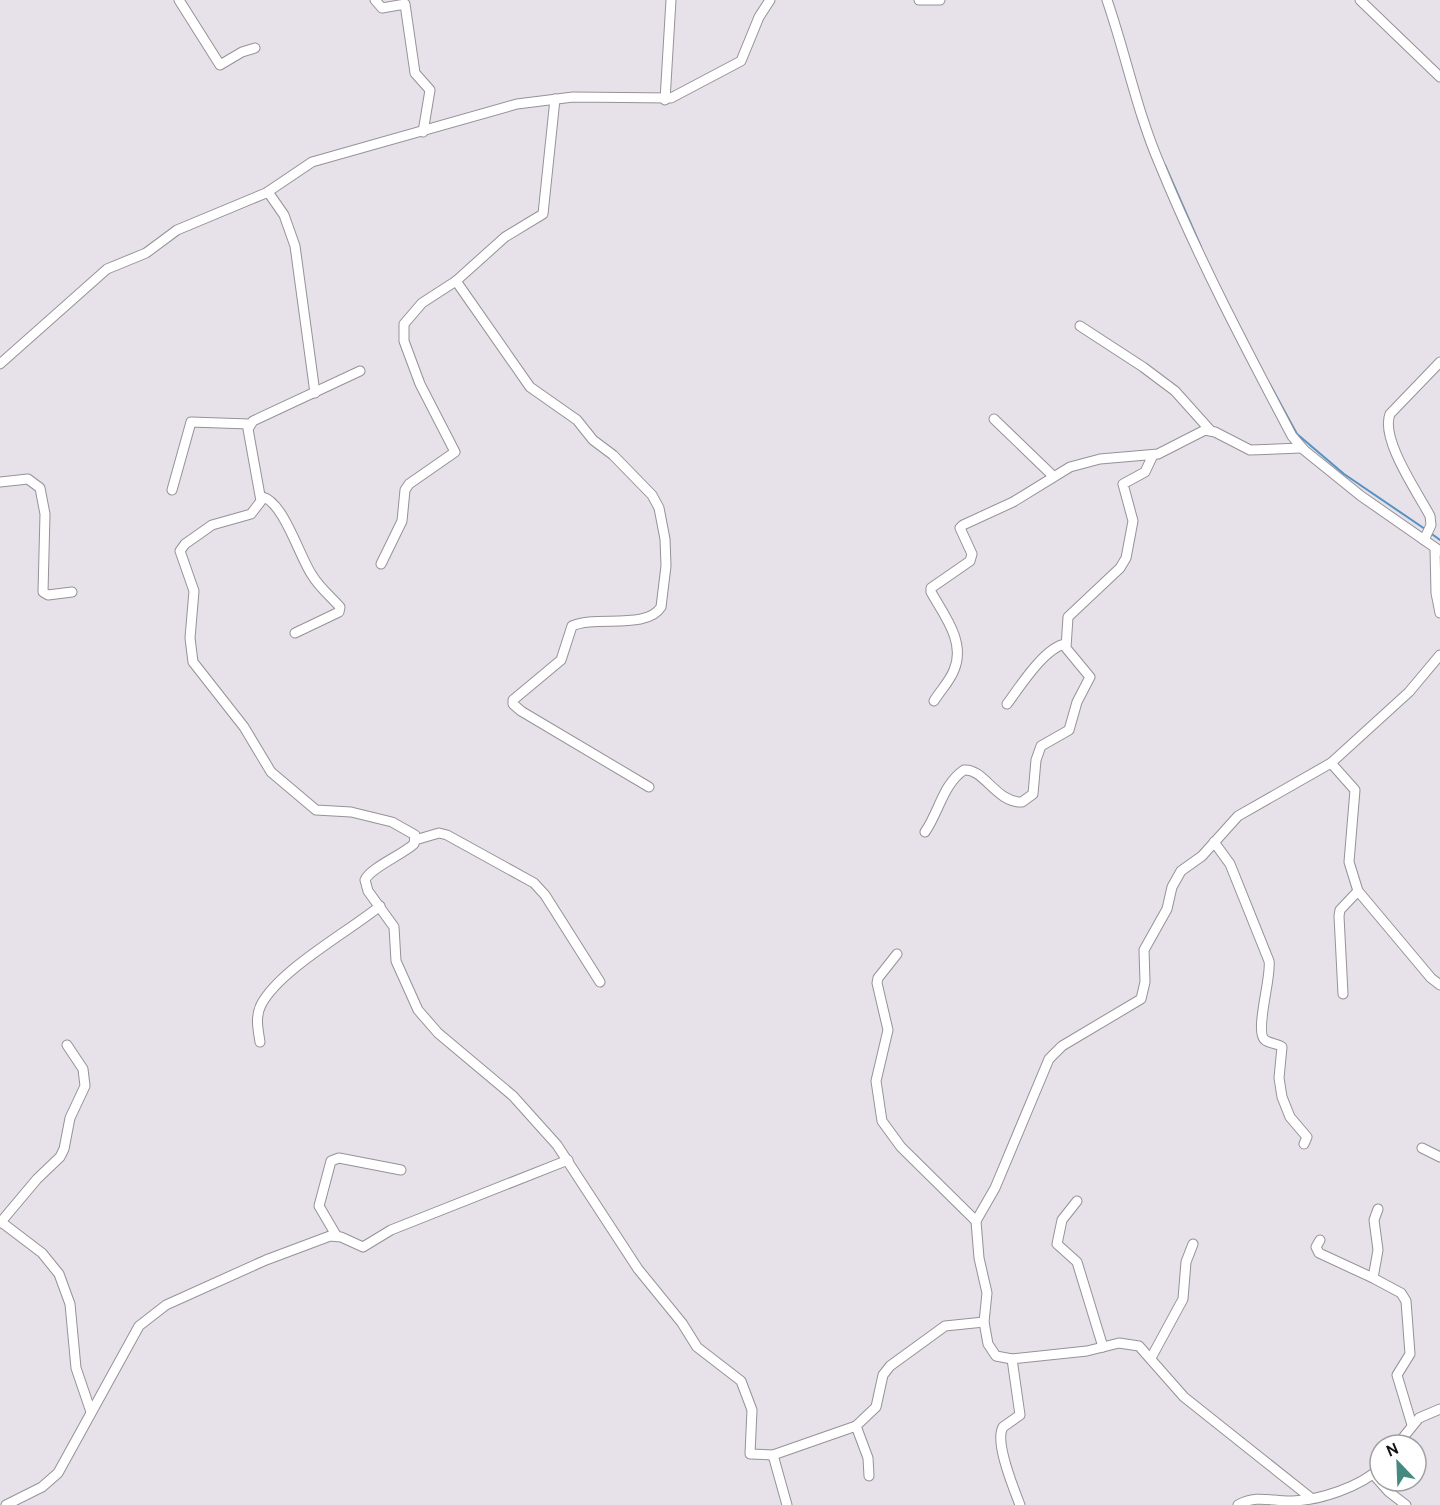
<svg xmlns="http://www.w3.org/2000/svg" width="1440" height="1505" font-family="Cabin,sans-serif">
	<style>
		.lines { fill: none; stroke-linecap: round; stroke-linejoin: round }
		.stream { stroke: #5492c3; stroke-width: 2 }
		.minor-casing { stroke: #979198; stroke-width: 11 }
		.minor { stroke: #fff; stroke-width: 9 }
	</style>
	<rect width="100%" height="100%" fill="#e7e1e9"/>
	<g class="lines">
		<g class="stream">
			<polyline points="1165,165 1201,247"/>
			<polyline points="1268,381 1297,434 1344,474 1425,529"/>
			<polyline points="1429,532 1440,540"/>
		</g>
		<g class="minor-casing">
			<g id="minor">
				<polyline points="179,0 220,65 242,52 255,48"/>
				<polyline points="375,0 382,8 405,4 415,73 430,90 423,132"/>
				<polyline points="919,0 940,0"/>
				<path d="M1107 0C1126 55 1137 112 1160 165 1198 258 1245 347 1292 436L1304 450 1361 496 1440 551"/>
				<polyline points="1360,0 1440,77"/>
				<polyline points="665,100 671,0"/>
				<polyline points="268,192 284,215 295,246 315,393"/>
				<path d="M456 281 530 387 577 420 593 440 613 455 652 495 659 508 665 539 666 566 661 607C647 630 595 615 572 626L561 660 513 700V704L521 711 649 787"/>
				<polyline points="1080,326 1143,367 1175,391 1210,430"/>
				<polyline points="0,364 107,269 146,253 177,230 266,193 312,162 517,104 573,97 671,98 741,61 759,17 770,0"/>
				<path d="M360 371 253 421 248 429 261 501 251 514 212 525 185 544 180 551 194 591 190 638 193 662 244 727 271 772 316 810 351 812 392 822 415 835 414 844C402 855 370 868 365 880L368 891 394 927 396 961 418 1010 438 1033 513 1096 557 1145 638 1269 682 1323 697 1347 741 1381 752 1410 750 1454 773 1455 856 1426 876 1407 883 1375 890 1366 945 1326 984 1322"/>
				<polyline points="994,419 1052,475"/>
				<polyline points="0,482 28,479 40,488 45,514 43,592 48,595 72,592"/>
				<polyline points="172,490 191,422 249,424"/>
				<path d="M263 497C284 503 300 558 312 575 319 587 331 597 340 607L339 612 295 633"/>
				<path d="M1424 540 1431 525 1430 516C1418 493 1380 439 1390 414L1440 362"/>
				<polyline points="1435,548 1436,593 1440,613"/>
				<polyline points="381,564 402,521 405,490 409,484 455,452 420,384 404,341 404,324 422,303 456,281 505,237 543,214 555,99"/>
				<path d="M934 701C940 691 950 681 954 670 966 642 944 615 931 592V588L970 561 972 554 960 528 963 525 1013 502 1070 467 1100 459 1158 454 1205 430 1215 432 1250 450 1301 448"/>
				<path d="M1007 704C1019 688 1044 648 1065 644"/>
				<polyline points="1331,763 1355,790 1349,862 1358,891 1431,978 1440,985"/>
				<path d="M925 832C939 812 943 784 964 770 984 768 996 803 1022 802L1033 794 1036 760 1041 746 1069 730 1077 702 1090 677 1066 648 1068 617 1120 568 1126 558 1133 521 1123 484 1145 472 1153 455"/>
				<polyline points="415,840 439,833 447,835 534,883 545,895 600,982"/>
				<path d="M1214 842 1230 864 1269 961C1272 976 1254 1032 1265 1040 1270 1044 1277 1043 1282 1047L1279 1078 1282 1097 1290 1117 1307 1137 1304 1144"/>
				<polyline points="897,954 878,978 877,983 888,1030 876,1081 882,1121 901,1147 976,1221"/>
				<polyline points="1343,994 1339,916 1340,910 1358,891"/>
				<path d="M260 1042C258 1029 255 1017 261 1005 279 970 348 932 380 906"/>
				<polyline points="1422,1148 1440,1157"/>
				<polyline points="1077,1201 1062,1220 1057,1244 1077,1262 1103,1347"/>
				<polyline points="1378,1209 1374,1220 1378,1250 1373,1278 1401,1293 1406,1301 1410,1354 1397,1375 1412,1425"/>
				<polyline points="0,1221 42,1253 59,1274 70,1304 76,1368 91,1412"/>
				<polyline points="0,1223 37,1179 60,1157 64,1149 70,1118 85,1086 83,1069 67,1045"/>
				<polyline points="336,1235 319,1206 331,1161 339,1158 401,1170"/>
				<polyline points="1320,1240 1316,1247 1319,1253 1373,1278"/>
				<polyline points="1151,1358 1183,1299 1186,1262 1193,1244"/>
				<path d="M1012 1359 1020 1415 1003 1427C994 1442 1014 1489 1020 1505"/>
				<polyline points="856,1426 868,1458 869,1476"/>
				<polyline points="1397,1445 1419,1418 1440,1409"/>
				<polyline points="773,1455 787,1505"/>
				<polyline points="1373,1474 1389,1492 1406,1505"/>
				<polyline points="1311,1498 1184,1397 1139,1346 1119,1343 1087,1351 1012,1359 996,1356 988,1344 984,1322 987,1293 979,1258 976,1221 995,1188 1049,1059 1062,1046 1141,999 1145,982 1144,950 1167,909 1172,887 1181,871 1202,856 1238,816 1331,763 1409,692 1440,655"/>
				<polyline points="6,1505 42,1487 58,1473 139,1326 166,1305 266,1260 330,1236 341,1237 363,1247 391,1230 568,1160"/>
				<path d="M1238 1505C1257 1494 1273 1502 1293 1501 1320 1500 1360 1487 1380 1468"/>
			</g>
		</g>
		<use href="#minor" class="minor"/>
	</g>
	<g transform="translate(1398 1463) rotate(337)"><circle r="28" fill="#ffffff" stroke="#a2a1a2" stroke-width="1.5"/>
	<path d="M0-4.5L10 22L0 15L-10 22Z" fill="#458a81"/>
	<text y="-9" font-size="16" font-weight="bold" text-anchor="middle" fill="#161316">N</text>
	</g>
</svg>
